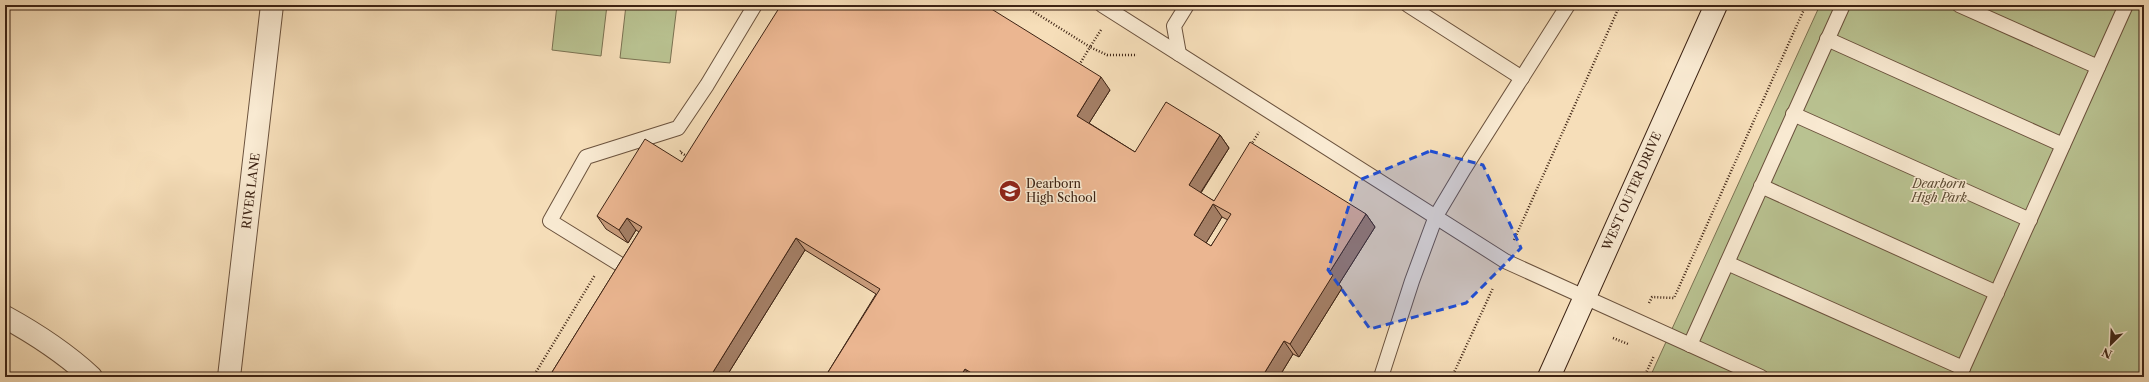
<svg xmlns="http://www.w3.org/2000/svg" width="2149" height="382" font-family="'Libre Caslon Text',serif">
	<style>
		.green { fill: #b9c291; stroke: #7b7252 }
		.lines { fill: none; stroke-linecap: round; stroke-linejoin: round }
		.service-casing { stroke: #6b523d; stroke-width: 16 }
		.minor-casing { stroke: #6b523d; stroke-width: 24 }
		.secondary-casing { stroke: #3d2314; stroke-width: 24 }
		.path { stroke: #3d2314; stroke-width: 2.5; stroke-dasharray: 1 2; stroke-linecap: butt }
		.service { stroke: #f9ead2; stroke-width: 14 }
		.minor { stroke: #f9ead2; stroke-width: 22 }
		.secondary { stroke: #f9ead2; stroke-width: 22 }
		.wall { fill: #ca9d7d; stroke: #3d2314; fill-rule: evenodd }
		.shaded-wall { fill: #a47f66; stroke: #3d2314 }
		.building { fill: #ebb691; stroke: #3d2314; fill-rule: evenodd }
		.marked { fill: #1d4ed8; fill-opacity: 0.2; stroke: #1d4ed8; stroke-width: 3; stroke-dasharray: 8 5; stroke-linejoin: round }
		.labels { text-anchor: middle; stroke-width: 3; stroke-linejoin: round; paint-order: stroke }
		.poi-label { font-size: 12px; fill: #3d2314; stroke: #f9ead2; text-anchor: start }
		.park-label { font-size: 12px; font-style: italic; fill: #5c4b33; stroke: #f9ead2 }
		.street-label { font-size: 12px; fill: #3d2314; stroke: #f9ead2 }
	</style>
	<rect width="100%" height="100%" fill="#f6deb9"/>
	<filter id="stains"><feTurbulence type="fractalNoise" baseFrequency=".005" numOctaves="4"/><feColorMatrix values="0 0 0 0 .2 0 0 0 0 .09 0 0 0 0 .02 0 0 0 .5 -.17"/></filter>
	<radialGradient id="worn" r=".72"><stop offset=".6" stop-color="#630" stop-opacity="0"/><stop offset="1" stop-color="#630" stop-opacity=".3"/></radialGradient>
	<g class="green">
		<polygon points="557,5 607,5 601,56 552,50"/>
		<polygon points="626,5 677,5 670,63 620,58"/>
		<polygon points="1820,5 2144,5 2144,377 1650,377"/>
	</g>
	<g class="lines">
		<g class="service-casing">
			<g id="service">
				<polyline points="1102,5 1505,261 1761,377"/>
				<polyline points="1408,5 1522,78"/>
				<polyline points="1959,5 2098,67"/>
				<polyline points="1827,39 2063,145"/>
				<polyline points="1179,54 1174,26 1187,5"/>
				<polyline points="1793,114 2030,220"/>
				<polyline points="1761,186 1997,293"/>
				<polyline points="1727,263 1963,368"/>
				<polyline points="626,268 550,221 586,157 678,128 707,85 755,5"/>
				<polyline points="1690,345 1843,5"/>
				<polyline points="1381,377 1412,281 1436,216 1464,169 1568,5"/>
				<polyline points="1959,377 2126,5"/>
			</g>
		</g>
		<g class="minor-casing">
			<g id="minor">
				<path d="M5 317C36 334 65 353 91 377"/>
				<polyline points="229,377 272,5"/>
			</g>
		</g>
		<g class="secondary-casing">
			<polyline id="secondary" points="1549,377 1716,5"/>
		</g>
		<g class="path">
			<polyline points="1023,5 1090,47 1078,67"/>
			<polyline points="1101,30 1090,47 1107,55 1137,55"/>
			<polyline points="1251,145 1259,132"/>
			<polyline points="681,151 680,152 688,157"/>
			<polyline points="1514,240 1620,5"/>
			<polyline points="1649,303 1652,297 1674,298 1806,5"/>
			<polyline points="1613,338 1628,344"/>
			<polyline points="533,377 595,275"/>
			<polyline points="1452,377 1493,288"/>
			<polyline points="1644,377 1654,356"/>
		</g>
		<use href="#service" class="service"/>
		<use href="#minor" class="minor"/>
		<use href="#secondary" class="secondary"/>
	</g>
	<path class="wall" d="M1110 90 1089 123 1135 152 1220 135 1229 148 1201 193 1214 201 1366 214 1375 227 1339 284 1342 288 1299 357 1293 354 1279 377H825L876 294 805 250 726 377H549L639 232 636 230 628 243 606 229 597 216 682 162ZM1222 217 1228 220 1211 246 1206 243Z"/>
	<g class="shaded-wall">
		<polygon points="1101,77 1110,90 1086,128 1077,116"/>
		<polygon points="1220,135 1229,148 1197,198 1189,185"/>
		<polygon points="1213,204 1222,217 1203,248 1194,235"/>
		<polygon points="1366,214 1375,227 1339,284 1342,288 1299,357 1290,344 1329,273"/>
		<polygon points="627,218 636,230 628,243 619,230"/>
		<polygon points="796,238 805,250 726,377 710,377"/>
		<polygon points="1284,341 1293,354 1279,377 1262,377"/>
		<polygon points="965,369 971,377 960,377"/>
	</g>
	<path class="building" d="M781 5H985L1101 77 1077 116 1135 152 1166 102 1220 135 1189 185 1214 201 1250 142 1366 214 1329 273 1333 275 1290 344 1284 341 1262 377H978L965 369 960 377H825L880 289 796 238 710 377H549L642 227 627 218 619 230 597 216 645 139 682 162ZM1213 204 1231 214 1211 246 1194 235Z"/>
	<path class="marked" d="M1430 151 1483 165 1521 248 1466 303 1370 329 1328 270 1357 181Z"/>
	<defs>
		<g id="school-disc" transform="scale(1.15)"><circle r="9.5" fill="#8f2418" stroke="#f9ead2"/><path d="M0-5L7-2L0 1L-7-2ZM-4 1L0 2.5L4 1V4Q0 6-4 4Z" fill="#fff"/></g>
	</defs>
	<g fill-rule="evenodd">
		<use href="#school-disc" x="1010" y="191"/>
	</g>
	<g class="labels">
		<g class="poi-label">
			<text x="1026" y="188">Dearborn<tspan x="1026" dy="14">High School</tspan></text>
		</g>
		<g class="park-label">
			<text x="1939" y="188">Dearborn<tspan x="1939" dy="14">High Park</tspan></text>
		</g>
		<g class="street-label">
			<text transform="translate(251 191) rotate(-83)" y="4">RIVER LANE</text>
			<text transform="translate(1632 191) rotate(-66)" y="4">WEST OUTER DRIVE</text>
		</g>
	</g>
	<rect width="2149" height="382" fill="none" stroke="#f6deb9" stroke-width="20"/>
	<rect x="6" y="6" width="2137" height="370" fill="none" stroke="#3d2314" stroke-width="2"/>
	<rect x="10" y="10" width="2129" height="362" fill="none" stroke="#3d2314"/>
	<g transform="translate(2111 344) rotate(204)" stroke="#f9ead2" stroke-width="3" paint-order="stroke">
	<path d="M0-3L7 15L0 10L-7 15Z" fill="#3d2314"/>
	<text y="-6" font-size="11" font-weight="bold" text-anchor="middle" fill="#3d2314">N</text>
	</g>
	<rect width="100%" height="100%" filter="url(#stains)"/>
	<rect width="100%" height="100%" fill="url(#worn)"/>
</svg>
